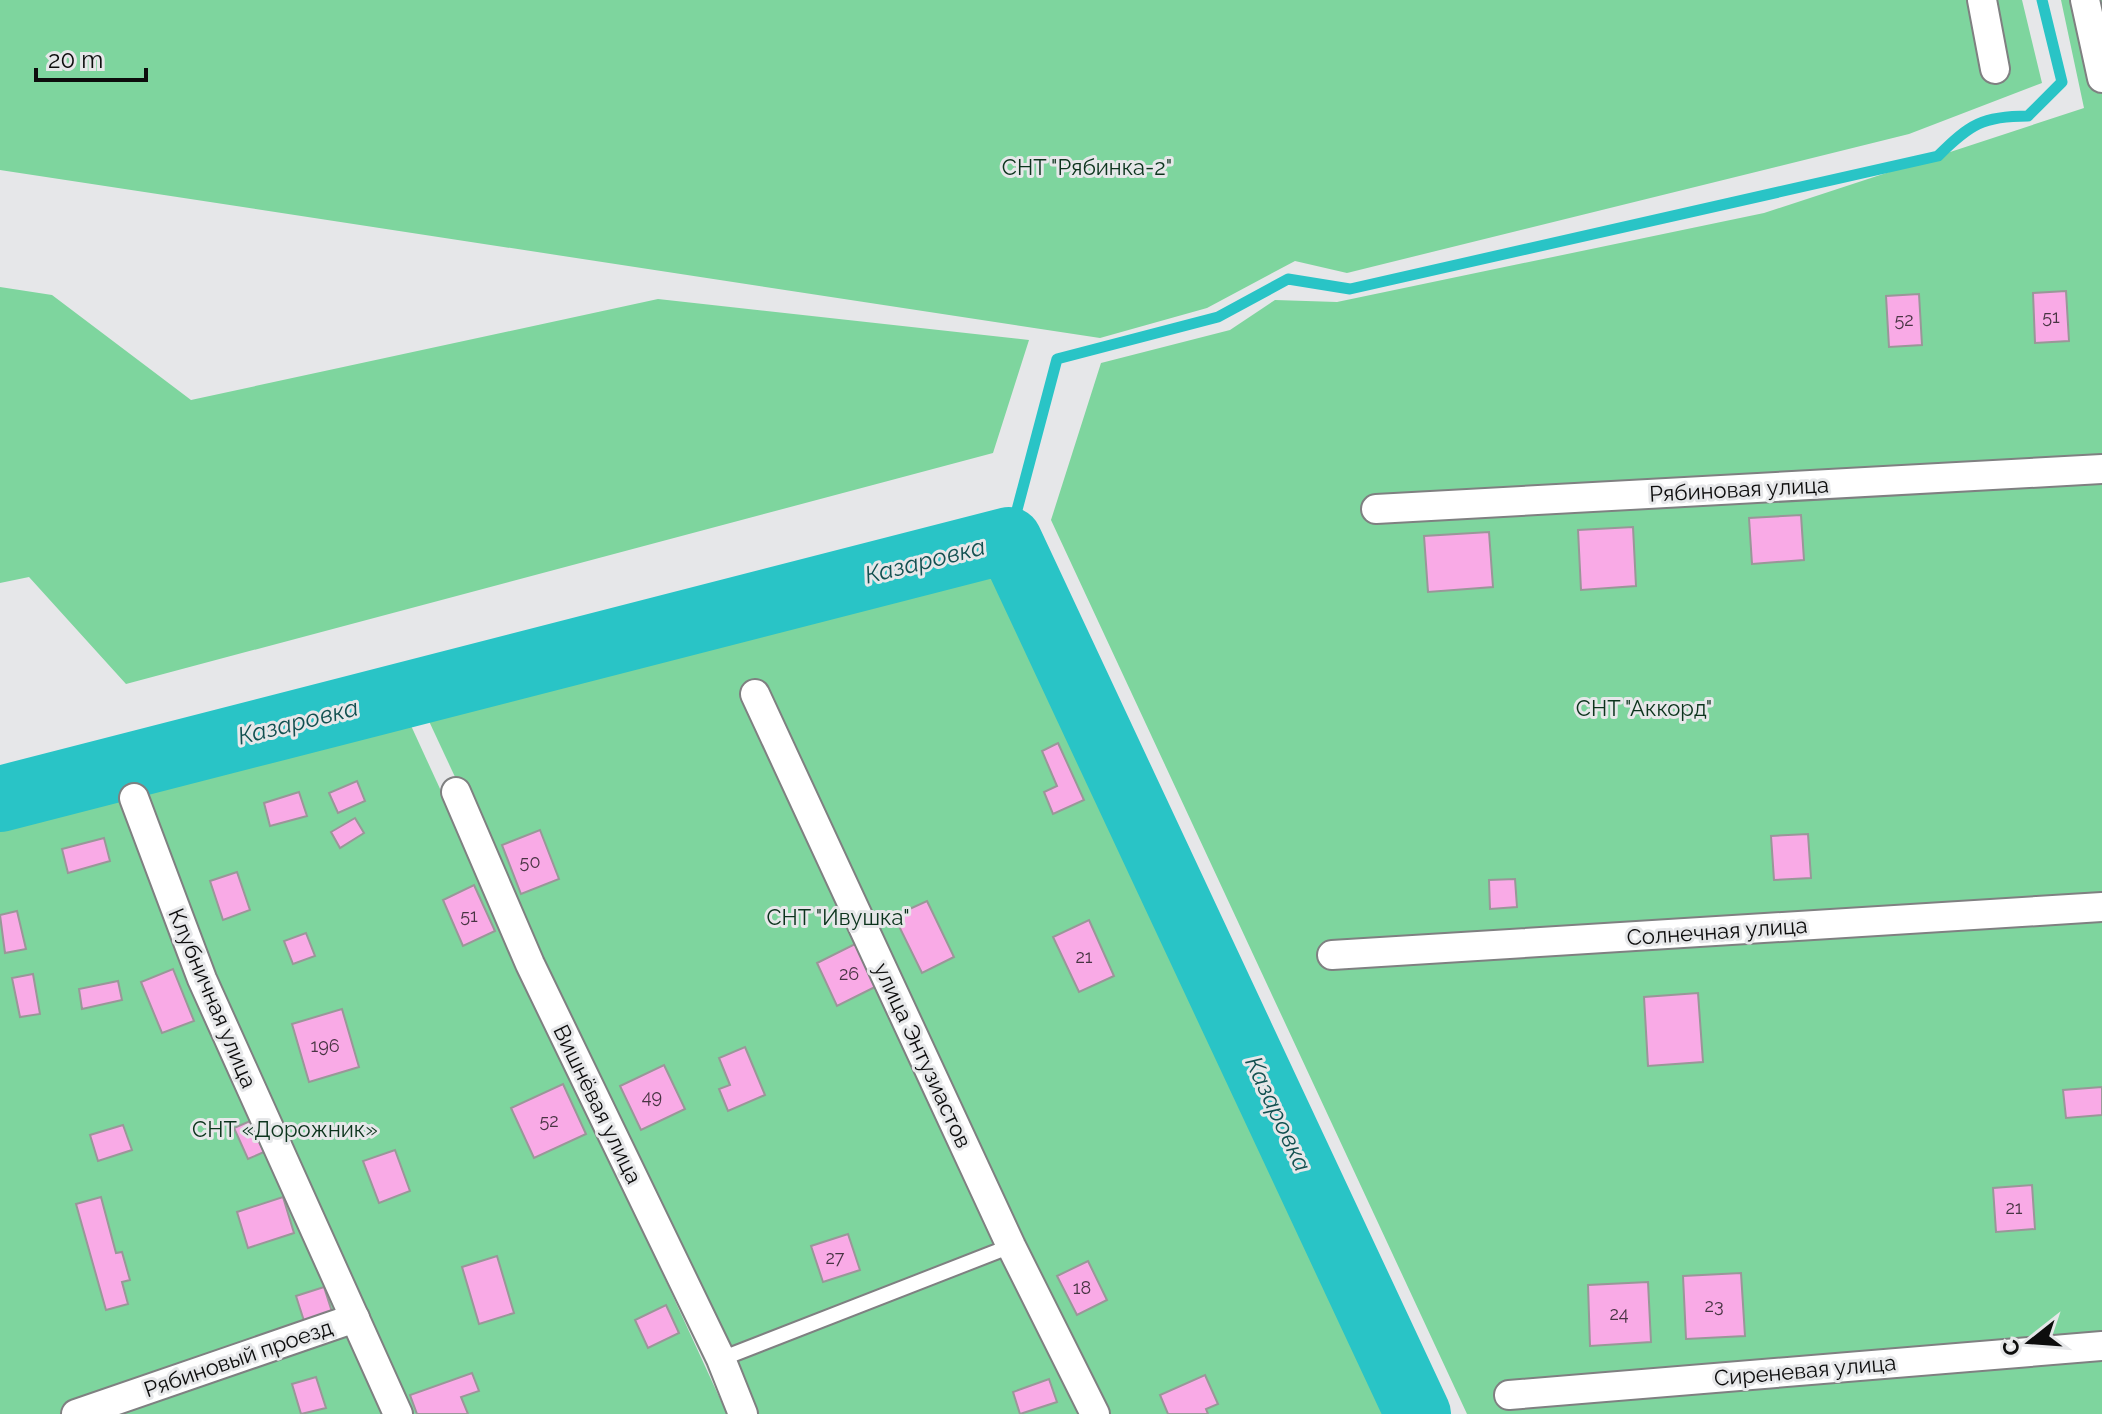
<svg xmlns="http://www.w3.org/2000/svg" width="2102" height="1414" font-family="Raleway,sans-serif">
	<style>
		.green { fill: #7ed59e }
		.lines { fill: none; stroke-linecap: round; stroke-linejoin: round }
		.stream { stroke: #29c4c6; stroke-width: 11 }
		.river { stroke: #29c4c6; stroke-width: 66 }
		.building { fill: #f9aae6; stroke: #999798; stroke-width: 2 }
		.service-casing { stroke: #7f8081; stroke-width: 18 }
		.minor-casing { stroke: #7f8081; stroke-width: 32 }
		.service { stroke: #fff; stroke-width: 14 }
		.minor { stroke: #fff; stroke-width: 28 }
		.labels { text-anchor: middle; stroke-width: 6; stroke-linejoin: round; paint-order: stroke }
		.number-label { font-size: 18px; fill: #483443 }
		.park-label { font-size: 22px; fill: #0b331c; stroke: #e6e7e9 }
		.street-label { font-size: 22px; fill: #0d0d0d; stroke: #e6e7e9 }
		.water-label { font-size: 24px; font-style: italic; fill: #125050; stroke: #e6e7e9 }
	</style>
	<rect width="100%" height="100%" fill="#e6e7e9"/>
	<g class="green">
		<polygon points="0,0 2022,0 2042,83 1909,134 1347,273 1295,261 1207,308 1100,338 0,170"/>
		<polygon points="2061,0 2102,0 2102,1414 1467,1414 1051,520 1101,363 1230,330 1275,300 1337,302 1764,213 2084,108"/>
		<polygon points="0,287 52,295 191,400 658,299 1029,340 993,453 126,684 29,577 0,583"/>
		<polygon points="989,558 1385,1414 752,1414 421,704"/>
		<polygon points="402,706 727,1414 0,1414 0,810"/>
	</g>
	<g class="lines">
		<path class="stream" d="M1009 540 1057 359 1218 317 1288 279 1350 289 1938 156C1970 124 1983 116 2028 116L2062 82 2042 0"/>
		<polyline class="river" points="0,799 1009,540 1418,1414"/>
	</g>
	<g class="building">
		<polygon points="2066,291 2069,341 2035,343 2033,293"/>
		<polygon points="1919,294 1922,345 1889,347 1886,296"/>
		<polygon points="1801,515 1804,560 1752,564 1749,518"/>
		<polygon points="1633,527 1636,586 1581,590 1578,530"/>
		<polygon points="1489,532 1493,587 1428,592 1424,536"/>
		<polygon points="1058,743 1084,800 1053,814 1044,792 1057,786 1042,751"/>
		<polygon points="357,781 365,801 338,813 329,793"/>
		<polygon points="299,792 307,816 270,826 264,803"/>
		<polygon points="355,818 364,833 340,848 331,832"/>
		<polygon points="540,830 559,879 521,894 502,845"/>
		<polygon points="1808,834 1811,878 1774,880 1771,836"/>
		<polygon points="104,838 110,861 68,873 62,849"/>
		<polygon points="237,872 250,910 223,920 210,881"/>
		<polygon points="1515,879 1517,907 1490,909 1489,880"/>
		<polygon points="474,885 495,931 463,946 443,900"/>
		<polygon points="927,901 954,957 922,973 894,916"/>
		<polygon points="17,911 26,949 5,953 0,915"/>
		<polygon points="1089,920 1114,976 1079,992 1053,937"/>
		<polygon points="306,933 315,956 293,964 284,941"/>
		<polygon points="859,942 881,984 837,1006 817,963"/>
		<polygon points="173,969 194,1021 162,1033 141,982"/>
		<polygon points="33,974 40,1014 20,1017 12,978"/>
		<polygon points="118,981 122,1000 82,1009 79,989"/>
		<polygon points="1698,993 1703,1062 1648,1066 1644,997"/>
		<polygon points="342,1009 359,1067 309,1082 292,1024"/>
		<polygon points="745,1047 765,1095 728,1111 719,1089 730,1085 719,1058"/>
		<polygon points="664,1065 685,1109 641,1130 620,1086"/>
		<polygon points="563,1084 586,1134 534,1158 511,1108"/>
		<polygon points="2102,1087 2102,1115 2066,1118 2063,1090"/>
		<polygon points="250,1121 264,1152 248,1159 234,1128"/>
		<polygon points="123,1125 132,1150 98,1161 90,1135"/>
		<polygon points="395,1150 410,1191 379,1203 363,1161"/>
		<polygon points="2032,1185 2035,1229 1996,1232 1993,1188"/>
		<polygon points="101,1197 116,1253 122,1252 130,1280 122,1282 128,1304 106,1310 76,1204"/>
		<polygon points="283,1197 294,1233 248,1248 237,1212"/>
		<polygon points="848,1234 860,1270 823,1282 811,1246"/>
		<polygon points="497,1256 514,1313 479,1324 462,1267"/>
		<polygon points="1088,1261 1107,1300 1077,1315 1057,1276"/>
		<polygon points="1741,1273 1745,1336 1686,1339 1683,1276"/>
		<polygon points="1648,1282 1651,1342 1590,1346 1588,1285"/>
		<polygon points="324,1287 333,1315 305,1324 296,1296"/>
		<polygon points="666,1305 679,1333 648,1348 635,1320"/>
		<polygon points="472,1373 479,1391 461,1397 468,1414 417,1414 410,1395"/>
		<polygon points="1205,1375 1218,1404 1206,1409 1208,1414 1168,1414 1160,1395"/>
		<polygon points="316,1377 326,1408 301,1414 292,1384"/>
		<polygon points="1049,1379 1057,1402 1020,1414 1013,1392"/>
	</g>
	<g class="lines">
		<g class="service-casing">
			<polyline id="service" points="721,1359 1011,1246"/>
		</g>
		<g class="minor-casing">
			<g id="minor">
				<polyline points="1982,0 1995,69"/>
				<polyline points="2085,0 2102,78"/>
				<polyline points="1376,509 2102,469"/>
				<polyline points="755,694 1011,1246 1095,1414"/>
				<polyline points="456,792 530,964 721,1359 743,1414"/>
				<polyline points="134,798 202,979 398,1414"/>
				<polyline points="1332,955 2102,907"/>
				<polyline points="1509,1395 2102,1346"/>
				<polyline points="76,1414 355,1318"/>
			</g>
		</g>
		<use href="#service" class="service"/>
		<use href="#minor" class="minor"/>
	</g>
	<g class="labels">
		<g class="number-label">
			<text x="2051" y="323">51</text>
			<text x="1904" y="326">52</text>
			<text x="530" y="868">50</text>
			<text x="469" y="922">51</text>
			<text x="1084" y="963">21</text>
			<text x="849" y="980">26</text>
			<text x="325" y="1052">196</text>
			<text x="652" y="1103">49</text>
			<text x="549" y="1127">52</text>
			<text x="2014" y="1214">21</text>
			<text x="835" y="1264">27</text>
			<text x="1082" y="1294">18</text>
			<text x="1714" y="1312">23</text>
			<text x="1619" y="1320">24</text>
		</g>
		<g class="park-label">
			<text x="1087" y="175">СНТ "Рябинка-2"</text>
			<text x="1644" y="716">СНТ "Аккорд"</text>
			<text x="838" y="925">СНТ "Ивушка"</text>
			<text x="285" y="1137">СНТ «Дорожник»</text>
		</g>
		<g class="street-label">
			<text transform="translate(1739 489) rotate(-3)" y="8">Рябиновая улица</text>
			<text transform="translate(1717 931) rotate(-4)" y="8">Солнечная улица</text>
			<text transform="translate(213 998) rotate(67)" y="8">Клубничная улица</text>
			<text transform="translate(923 1055) rotate(65)" y="8">улица Энтузиастов</text>
			<text transform="translate(598 1104) rotate(64)" y="8">Вишнёвая улица</text>
			<text transform="translate(238 1358) rotate(-19)" y="8">Рябиновый проезд</text>
			<text transform="translate(1805 1370) rotate(-5)" y="8">Сиреневая улица</text>
		</g>
		<g class="water-label">
			<text transform="translate(925 561) rotate(-14)" y="8">Казаровка</text>
			<text transform="translate(298 722) rotate(-14)" y="8">Казаровка</text>
			<text transform="translate(1278 1114) rotate(65)" y="8">Казаровка</text>
		</g>
	</g>
	<g transform="translate(2030 1342) rotate(253)" stroke="#e6e7e9" stroke-width="6" paint-order="stroke">
	<path d="M0-6L14 30L0 20L-14 30Z" fill="#0d0d0d"/>
	<text y="-12" font-size="22" font-weight="bold" text-anchor="middle" fill="#0d0d0d">С</text>
	</g>
	<path d="M36 68v12h110v-12" fill="none" stroke="#0d0d0d" stroke-width="4"/>
	<text x="48" y="68" font-size="24" fill="#0d0d0d" stroke="#e6e7e9" stroke-width="6" paint-order="stroke">20 m</text>
</svg>
